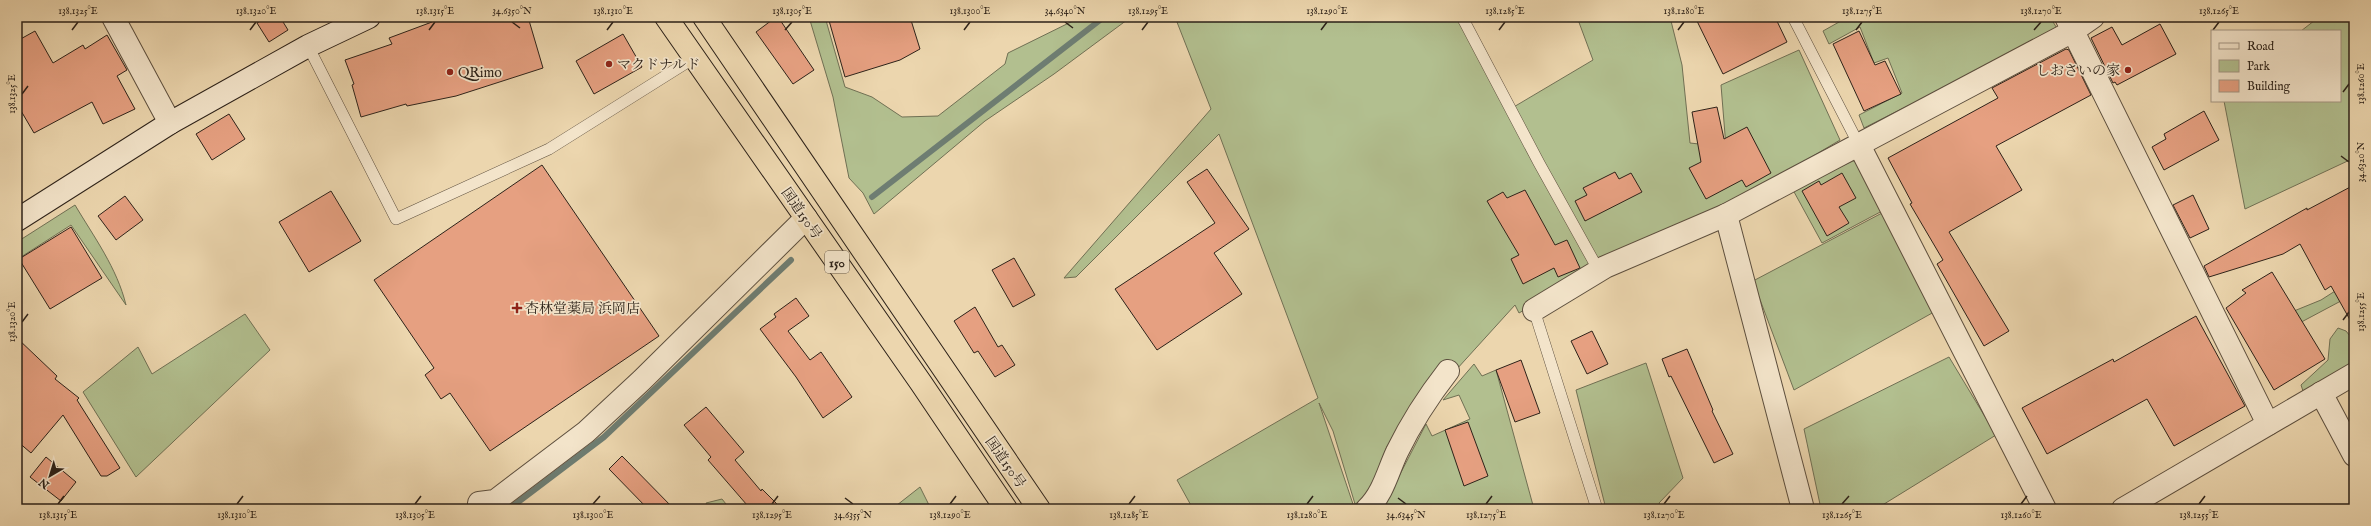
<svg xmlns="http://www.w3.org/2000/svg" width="2371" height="526" font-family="'IM FELL English','Noto Serif JP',serif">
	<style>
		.green { fill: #b2bf8f; stroke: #707054 }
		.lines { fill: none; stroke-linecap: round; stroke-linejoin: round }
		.stream { stroke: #6e7d72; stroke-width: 6 }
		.building { fill: #e6a081; stroke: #2d2219 }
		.lane-casing { stroke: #5d4f3e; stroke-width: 12 }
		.street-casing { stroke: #5d4f3e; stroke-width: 24 }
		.secondary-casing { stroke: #2d2219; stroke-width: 24 }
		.highway-casing { stroke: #2d2219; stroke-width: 24 }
		.lane { stroke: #f3e4ca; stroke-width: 11 }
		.street { stroke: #f3e4ca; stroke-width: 22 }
		.secondary { stroke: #f3e4ca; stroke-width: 22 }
		.highway { stroke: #ecd6ae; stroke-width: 22 }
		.ticks { fill: none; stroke: #2d2219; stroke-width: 1.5 }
		.poi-dot { fill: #8f2418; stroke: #f3e4ca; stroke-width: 1.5 }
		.labels { text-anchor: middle; stroke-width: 3.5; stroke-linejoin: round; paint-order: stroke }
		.shield { fill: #f3e4ca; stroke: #685c4e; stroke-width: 1 }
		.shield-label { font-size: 13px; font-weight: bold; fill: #2d2219 }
		.poi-label { font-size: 14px; fill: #2d2219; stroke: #f3e4ca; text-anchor: start }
		.street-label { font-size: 14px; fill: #2d2219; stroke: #f3e4ca }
		.neatline { fill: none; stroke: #2d2219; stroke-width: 1.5 }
		.ticks-label { font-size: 10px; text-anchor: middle; fill: #2d2219 }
	</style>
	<rect width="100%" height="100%" fill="#ecd6ae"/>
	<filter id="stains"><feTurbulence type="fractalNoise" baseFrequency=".005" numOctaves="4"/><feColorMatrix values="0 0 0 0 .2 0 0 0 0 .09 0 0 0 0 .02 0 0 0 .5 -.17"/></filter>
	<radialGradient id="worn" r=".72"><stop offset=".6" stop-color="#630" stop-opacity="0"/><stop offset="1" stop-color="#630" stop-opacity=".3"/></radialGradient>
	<g class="green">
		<polygon points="809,17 825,17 845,87 872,97 902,117 938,116 1005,64 1008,53 1081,17 1131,17 1054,74 985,121 874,214 863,193 849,178 833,97"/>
		<polygon points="1175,17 1466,17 1512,108 1593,60 1577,17 1670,17 1682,65 1690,143 1726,147 1721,85 1799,50 1840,140 1731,205 1597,268 1519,313 1515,305 1387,446 1369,497 1355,504 1333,431 1319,403 1354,507 1352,509 1193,509 1177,480 1318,398 1219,134 1076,277 1064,278 1211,109"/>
		<polygon points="1848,17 2050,17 2058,30 1864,128 1859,115 1902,93 1888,58 1874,63 1860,27 1829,44 1823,31"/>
		<polygon points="2319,17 2354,17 2354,158 2245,209 2224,101 2340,101 2340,31 2301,31"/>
		<polygon points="1853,161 1860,162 1884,210 1822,243 1793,190"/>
		<path d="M75 205C94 237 117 268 126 305L71 225 21 257 17 250V242Z"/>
		<polygon points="1882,213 1934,312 1794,390 1753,281"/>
		<polygon points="2354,279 2354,294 2277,335 2294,311 2321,300"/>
		<polygon points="245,314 270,350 136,477 83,392 138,347 152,374"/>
		<polygon points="2338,328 2346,331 2354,341 2354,363 2310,389 2303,391 2301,385 2328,360 2330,339"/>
		<polygon points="1949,357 1996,435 1876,509 1821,509 1804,429"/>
		<polygon points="1646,363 1683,478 1659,503 1662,509 1606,509 1576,390"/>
		<polygon points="1474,364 1482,376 1496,370 1534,509 1382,509 1426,424 1432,436 1470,419 1459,395 1443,400"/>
		<polygon points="920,487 931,509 892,509"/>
		<polygon points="722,499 730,509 709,509 706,503"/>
	</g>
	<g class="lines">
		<g class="stream">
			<polyline points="872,197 1104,17"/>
			<polyline points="509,509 604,437 791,260"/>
		</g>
	</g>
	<g class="building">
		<polygon points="267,17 280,17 288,30 269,42 257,23"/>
		<polygon points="430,17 528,17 543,68 456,96 407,106 406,104 361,117 352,85 354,84 345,60 392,44 389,38 432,22"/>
		<polygon points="776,17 778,17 814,70 793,84 756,32"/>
		<polygon points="828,17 910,17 920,49 900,60 845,77"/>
		<polygon points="1695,17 1775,17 1787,42 1723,74"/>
		<polygon points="2160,24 2176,54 2117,85 2115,82 2113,83 2091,38 2112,27 2122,45"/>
		<polygon points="35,31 53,63 83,45 85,49 107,35 127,70 117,76 135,109 103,124 92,102 34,133 17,104 17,41"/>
		<polygon points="1859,31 1875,65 1885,61 1901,94 1864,111 1833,44"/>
		<polygon points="623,34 642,67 594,94 576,61"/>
		<polygon points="2066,49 2069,50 2091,95 1996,146 2022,190 1949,232 2009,331 1984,346 1937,264 1943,260 1910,204 1912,203 1888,158 1998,98 1992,88"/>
		<polygon points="1717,107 1724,139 1747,127 1771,173 1746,187 1742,180 1706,199 1689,168 1701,162 1692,112"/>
		<polygon points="2204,111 2219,140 2164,170 2152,147 2166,139 2164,134"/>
		<polygon points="229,114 245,139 212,160 196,134"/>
		<polygon points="542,165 659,336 490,451 450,393 441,399 425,375 434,368 374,280"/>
		<polygon points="1207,169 1249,229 1214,253 1242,294 1157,350 1115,289 1215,223 1187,182"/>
		<polygon points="1615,172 1619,179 1631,173 1642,192 1585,221 1575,201 1587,195 1583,188"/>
		<polygon points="1842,173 1856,198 1839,207 1849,223 1827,236 1802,191 1819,181 1821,185"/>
		<polygon points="2354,185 2354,327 2331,286 2325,290 2300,244 2283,254 2209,277 2204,266 2307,208 2307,210"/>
		<polygon points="1525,190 1555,245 1567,240 1580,268 1558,277 1554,268 1523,284 1511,259 1519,255 1487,201 1503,192 1507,198"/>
		<polygon points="331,191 361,241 309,272 279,222"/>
		<polygon points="2193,195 2209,229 2190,238 2173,205"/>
		<polygon points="125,196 143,220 116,240 98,216"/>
		<polygon points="71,227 102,278 50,309 19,259"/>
		<polygon points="1014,258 1035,295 1013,307 992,270"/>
		<polygon points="2272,272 2325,359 2274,390 2226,308 2246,293 2242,290"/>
		<polygon points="796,298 809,316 788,331 810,360 821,352 852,397 823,418 796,377 760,329 776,317 774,314"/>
		<polygon points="975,307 998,347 1002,345 1015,365 995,377 978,351 974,353 954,321"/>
		<polygon points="2196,316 2245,406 2174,446 2147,399 2047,454 2022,408 2113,359 2114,362"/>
		<polygon points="1592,331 1608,364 1587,374 1571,341"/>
		<polygon points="17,338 57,376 55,379 79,398 77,400 120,468 107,476 101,476 63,415 31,453 17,441"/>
		<polygon points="1687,349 1713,410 1712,411 1733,454 1714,463 1671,376 1669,377 1662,359"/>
		<polygon points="1521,360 1540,413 1515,422 1496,370"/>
		<polygon points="706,407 744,452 735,460 761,491 762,489 782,509 743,509 747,505 708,460 711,457 684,425"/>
		<polygon points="1468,422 1488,476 1464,486 1445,430"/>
		<polygon points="622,456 674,509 648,509 609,469"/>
		<polygon points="46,457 76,482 61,501 30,477"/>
	</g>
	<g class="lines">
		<g class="lane-casing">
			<g id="lane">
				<polyline points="1462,17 1539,163 1599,271"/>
				<polyline points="1793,17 1859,145"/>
				<polyline points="308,46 396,219 549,149 694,58"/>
				<polyline points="1534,310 1597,509"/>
			</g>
		</g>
		<g class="street-casing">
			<g id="street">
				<polyline points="113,17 170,123"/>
				<polyline points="2066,17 2268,424"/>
				<polyline points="1859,145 2045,509"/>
				<polyline points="1726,215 1803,509"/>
				<polyline points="1534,310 1605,267 1726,215 2073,31 2093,17"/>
				<polyline points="2321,393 2354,455"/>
				<polyline points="479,503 495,501 586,432 642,380 806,218"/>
				<path d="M1367 509C1383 494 1388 471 1397 452 1412 421 1427 398 1448 371"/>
				<polyline points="2123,509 2354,374"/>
			</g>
		</g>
		<g class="secondary-casing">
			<polyline id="secondary" points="17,220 170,123 308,46 369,17"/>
		</g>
		<g class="highway-casing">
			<g id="highway">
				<polyline points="666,17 921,383 1006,509"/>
				<polyline points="704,17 1039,509"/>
			</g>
		</g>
		<use href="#lane" class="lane"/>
		<use href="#street" class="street"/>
		<use href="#secondary" class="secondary"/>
		<use href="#highway" class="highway"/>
	</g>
	<path class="ticks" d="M512 22 520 28M1065 22 1073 28M72 30 78 22M250 30 256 22M429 30 435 22M607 30 613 22M785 30 792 22M964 30 970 22M1142 30 1148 22M1321 30 1327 22M1499 30 1505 22M1678 30 1684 22M1856 30 1862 22M2034 30 2041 22M2213 30 2219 22M2343 92 2349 84M22 94 28 86M2341 156 2349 162M2343 320 2349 312M22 322 28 314M845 498 853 504M1398 498 1406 504M58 504 64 496M237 504 243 496M415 504 421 496M593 504 600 496M772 504 778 496M950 504 956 496M1129 504 1135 496M1307 504 1313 496M1486 504 1492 496M1664 504 1670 496M1842 504 1849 496M2021 504 2027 496M2199 504 2205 496"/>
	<g class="poi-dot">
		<circle cx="609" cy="64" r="4"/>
		<circle cx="2128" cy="70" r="4"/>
		<circle cx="450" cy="72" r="4"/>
		<path d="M515 302h4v4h4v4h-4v4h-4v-4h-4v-4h4z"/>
	</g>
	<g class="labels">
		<rect class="shield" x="825" y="251" width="24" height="22" rx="3"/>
		<g class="shield-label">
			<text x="837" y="267">150</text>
		</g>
		<g class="poi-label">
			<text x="617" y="69">マクドナルド</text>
			<text x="2120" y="75" text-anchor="end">しおさいの家</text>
			<text x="458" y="77">QRimo</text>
			<text x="525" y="313">杏林堂薬局 浜岡店</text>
		</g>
		<g class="street-label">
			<text transform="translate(802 213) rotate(55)" y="5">国道150号</text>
			<text transform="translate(1006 462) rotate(55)" y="5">国道150号</text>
		</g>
	</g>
	<rect width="2371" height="526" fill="none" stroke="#ecd6ae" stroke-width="44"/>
	<rect x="2211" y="30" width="130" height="72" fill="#f3e4ca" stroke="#a49683"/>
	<rect x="2219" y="43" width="20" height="6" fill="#f3e4ca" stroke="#a49683"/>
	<text x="2247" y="50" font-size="12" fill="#2d2219">Road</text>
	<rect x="2219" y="60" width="20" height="12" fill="#b2bf8f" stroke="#a49683"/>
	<text x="2247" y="70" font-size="12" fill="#2d2219">Park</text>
	<rect x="2219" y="80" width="20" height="12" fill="#e6a081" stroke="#a49683"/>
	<text x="2247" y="90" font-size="12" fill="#2d2219">Building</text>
	<g transform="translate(50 476) rotate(218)" stroke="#f3e4ca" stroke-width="3" paint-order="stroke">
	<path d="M0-3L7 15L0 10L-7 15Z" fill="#2d2219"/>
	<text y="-6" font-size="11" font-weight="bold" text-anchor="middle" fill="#2d2219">N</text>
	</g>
	<rect x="22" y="22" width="2327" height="482" class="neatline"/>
	<g class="ticks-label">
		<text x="78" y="14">138.1325°E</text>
		<text x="256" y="14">138.1320°E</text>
		<text x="435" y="14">138.1315°E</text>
		<text x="512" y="14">34.6350°N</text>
		<text x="613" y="14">138.1310°E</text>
		<text x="792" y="14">138.1305°E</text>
		<text x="970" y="14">138.1300°E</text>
		<text x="1065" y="14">34.6340°N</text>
		<text x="1148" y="14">138.1295°E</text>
		<text x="1327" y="14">138.1290°E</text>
		<text x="1505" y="14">138.1285°E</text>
		<text x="1684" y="14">138.1280°E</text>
		<text x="1862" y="14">138.1275°E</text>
		<text x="2041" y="14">138.1270°E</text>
		<text x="2219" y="14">138.1265°E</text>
		<text transform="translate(2360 84) rotate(-90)" y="4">138.1260°E</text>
		<text transform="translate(11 94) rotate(-90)" y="4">138.1325°E</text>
		<text transform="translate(2360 162) rotate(-90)" y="4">34.6320°N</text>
		<text transform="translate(2360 312) rotate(-90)" y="4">138.1255°E</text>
		<text transform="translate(11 322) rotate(-90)" y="4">138.1320°E</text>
		<text x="58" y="518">138.1315°E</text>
		<text x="237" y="518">138.1310°E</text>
		<text x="415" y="518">138.1305°E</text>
		<text x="593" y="518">138.1300°E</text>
		<text x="772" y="518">138.1295°E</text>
		<text x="853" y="518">34.6355°N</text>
		<text x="950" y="518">138.1290°E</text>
		<text x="1129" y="518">138.1285°E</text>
		<text x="1307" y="518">138.1280°E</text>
		<text x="1406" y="518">34.6345°N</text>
		<text x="1486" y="518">138.1275°E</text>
		<text x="1664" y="518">138.1270°E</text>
		<text x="1842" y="518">138.1265°E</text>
		<text x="2021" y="518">138.1260°E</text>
		<text x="2199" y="518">138.1255°E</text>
	</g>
	<rect width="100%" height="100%" filter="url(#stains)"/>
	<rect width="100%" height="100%" fill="url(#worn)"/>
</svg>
